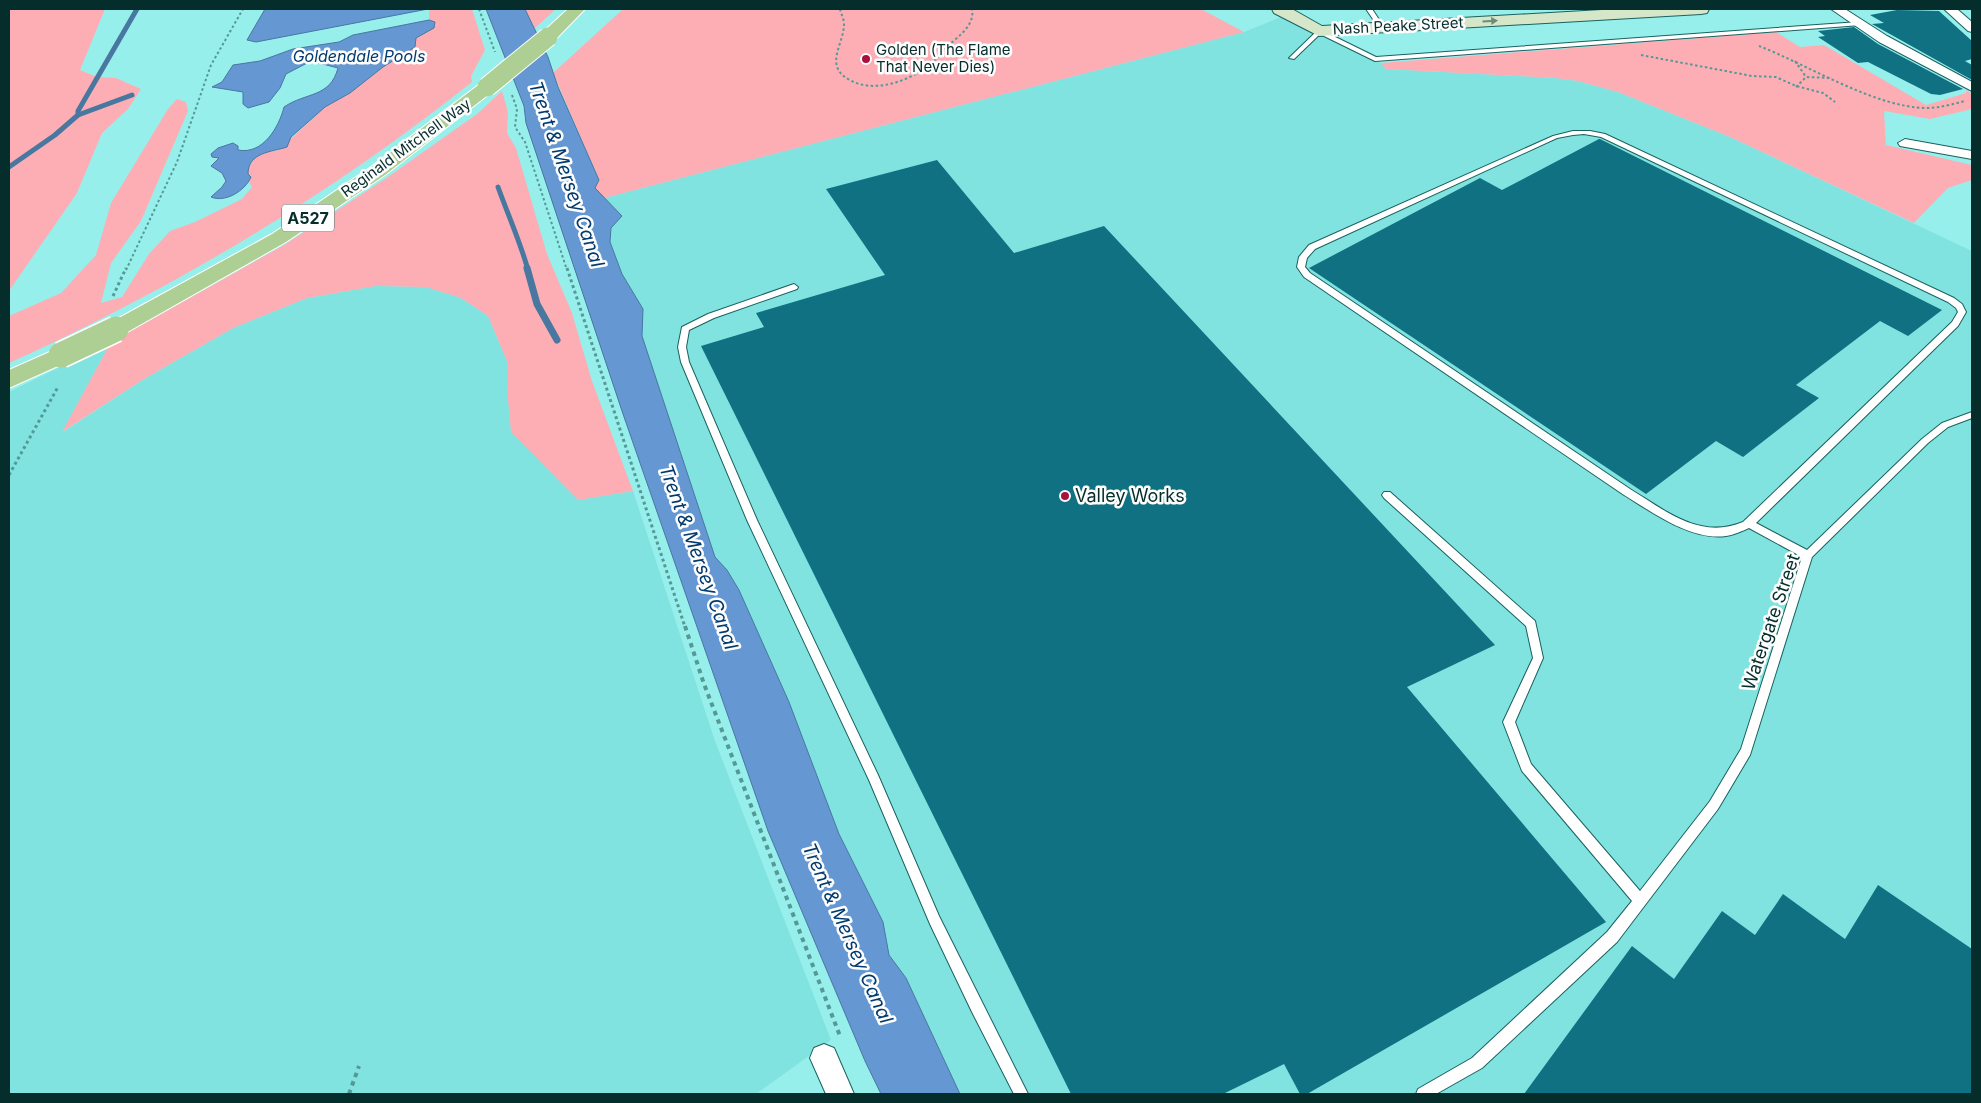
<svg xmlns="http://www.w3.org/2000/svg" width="1981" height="1103" font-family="Inter,sans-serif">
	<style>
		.built { fill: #80e3e0 }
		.green { fill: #fdaeb5 }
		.water { fill: #6597d2; stroke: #4877a0 }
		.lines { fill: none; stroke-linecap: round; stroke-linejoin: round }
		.stream-far1 { stroke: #4877a0; stroke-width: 5 }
		.stream { stroke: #4877a0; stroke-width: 7 }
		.building { fill: #0f7182 }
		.lane-casing { stroke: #19615f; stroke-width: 2 }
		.street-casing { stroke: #19615f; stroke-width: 2 }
		.secondary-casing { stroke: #19615f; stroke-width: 2 }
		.primary-casing { stroke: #fff; stroke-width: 2 }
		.path-far2 { stroke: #559896; stroke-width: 2; stroke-dasharray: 2.5 2.5; stroke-linecap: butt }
		.path-far1 { stroke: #559896; stroke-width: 3; stroke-dasharray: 3 3; stroke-linecap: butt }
		.path { stroke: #559896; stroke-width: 4; stroke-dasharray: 4.5 4.5; stroke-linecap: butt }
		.lane { fill: #fff; fill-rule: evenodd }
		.street { fill: #fff; fill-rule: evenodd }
		.secondary { fill: #d6e7c9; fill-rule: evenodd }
		.primary { fill: #adcf93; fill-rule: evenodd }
		.primary-bridge-far1-casing { stroke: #fff; stroke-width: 21; stroke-linecap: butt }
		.primary-bridge-casing { stroke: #fff; stroke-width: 28; stroke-linecap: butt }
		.primary-bridge-far1 { stroke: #adcf93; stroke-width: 19 }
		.primary-bridge { stroke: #adcf93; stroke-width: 25 }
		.oneway { fill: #6e8a7a }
		.poi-dot { fill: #a8113d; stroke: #fdfdfd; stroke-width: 2 }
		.labels { text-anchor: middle; stroke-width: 5; stroke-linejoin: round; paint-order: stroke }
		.far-street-label { font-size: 15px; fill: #052d2c; stroke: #fdfdfd }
		.far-poi-label { font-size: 15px; fill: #052d2c; stroke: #fdfdfd; text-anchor: start }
		.far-water-label { font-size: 16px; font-style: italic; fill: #003a6f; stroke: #fdfdfd }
		.shield { fill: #fdfdfd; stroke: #4f6b6b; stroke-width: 1 }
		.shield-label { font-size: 16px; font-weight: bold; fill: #052d2c }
		.poi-label { font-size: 18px; fill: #052d2c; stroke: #fdfdfd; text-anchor: start }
		.street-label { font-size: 18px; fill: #052d2c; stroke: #fdfdfd }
		.water-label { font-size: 19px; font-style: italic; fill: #003a6f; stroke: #fdfdfd }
	</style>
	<rect width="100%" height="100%" fill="#97efec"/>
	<g class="built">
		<polygon points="1281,17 1381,63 1386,69 1555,78 1578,81 1618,92 1730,137 1972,251 1972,1094 960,1094 906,978 889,955 883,922 839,834 789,702 739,590 727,570 715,557 642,336 643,309 622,274 610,242 611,228 621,216 604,198 1244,32"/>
		<polygon points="376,286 426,287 461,298 488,316 507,361 507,389 578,500 633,491 715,741 831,1040 756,1094 9,1094 9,392 111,342 63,432 144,379 233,328 307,298"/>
	</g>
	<g class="green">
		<polygon points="9,9 105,9 80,70 97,77 116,78 141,89 128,109 102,133 77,193 9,291"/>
		<path d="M429 9H472L485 50 471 76 472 82C330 195 173 289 9 363V316L61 293 96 255 111 203 168 109 177 99 186 102 188 111 141 221 111 263 101 303 122 297 149 254 170 231 195 222 242 199 252 187 249 182 251 177 248 174V168L255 158 263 153 279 150 325 107 350 93 383 67 415 47 416 38 435 22 429 20Z"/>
		<polygon points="525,9 556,9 535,28"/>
		<polygon points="623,9 1201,9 1244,32 604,198 595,188 599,180 553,73"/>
		<polygon points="1776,32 1800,47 1824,45 1926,105 1966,93 1966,90 1972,94 1972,109 1930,119 1884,111 1886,145 1972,165 1972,180 1948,188 1914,223 1730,137 1618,92 1578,81 1555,78 1386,69 1381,63"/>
		<polygon points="502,91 508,112 507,133 516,148 547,254 572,313 592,381 633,491 578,500 511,432 507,389 507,361 488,316 461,298 426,287 376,286 307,298 233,328 144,379 62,432 111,342 284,245 385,179 477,114"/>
	</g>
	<g class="water">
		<polygon points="265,9 428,9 256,42 247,40"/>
		<polygon points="486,9 525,9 548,57 558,87 599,180 595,188 622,216 611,228 610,242 622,274 643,309 642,336 715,557 727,570 739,590 789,702 839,834 883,922 889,955 906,978 960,1094 881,1094 865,1061 768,831 623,414 526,123 524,106"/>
		<path d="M429 20 435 22 434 28 416 38 415 47 383 67 350 93 325 107 291 137 287 147C272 152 248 152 248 174L251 177C245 191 225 203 211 197L222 187 226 181 222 173 211 166 219 158 212 157 211 154 218 148 233 143 238 146V150C263 155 279 127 284 107 306 92 330 98 338 68L311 61 286 74 280 88 269 102 248 108 243 104V92L212 87 222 82 233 65 260 61 293 49 339 42 353 35Z"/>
	</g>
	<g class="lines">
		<g class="stream-far1">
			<polyline points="78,115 132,95"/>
			<polyline points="9,167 55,135 78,115 78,111 137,9"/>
			<path d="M498 187C508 215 520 241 528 270"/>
		</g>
		<polyline class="stream" points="527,268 537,304 557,340"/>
	</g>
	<g class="building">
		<polygon points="1897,10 1939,11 1972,41 1972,59 1965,61 1972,65 1972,80 1872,24 1884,23 1870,15"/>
		<polygon points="1854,27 1878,44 1963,89 1940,95 1931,94 1868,62 1858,63 1818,37 1825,36 1818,31"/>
		<polygon points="1599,139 1600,139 1942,310 1908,336 1880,321 1796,385 1819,398 1743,457 1716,441 1646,494 1309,268 1480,178 1502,190"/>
		<polygon points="937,160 1014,253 1104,226 1495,645 1407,687 1606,922 1307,1094 1300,1094 1284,1064 1223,1094 1071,1094 701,346 764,327 756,313 885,275 826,189"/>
		<polygon points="1878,885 1972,949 1972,1094 1524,1094 1632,946 1674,979 1722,911 1755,935 1783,894 1845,939"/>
	</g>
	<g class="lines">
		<g class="lane-casing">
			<g id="lane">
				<polygon points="1366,9 1372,9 1384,27 1383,28 1379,28"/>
				<polygon points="1859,22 1862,24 1861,25 1375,61 1320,34 1294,59 1289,58 1319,29 1376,57"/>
				<path d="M1573 131H1590L1605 134 1954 298 1962 304 1966 312 1958 326 1756 523 1807 550 1922 439 1942 423 1972 412V418L1948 427 1928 443 1812 557 1750 755 1718 809 1617 942 1482 1068 1436 1094H1416L1418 1089 1472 1058 1607 932 1632 901 1522 771 1503 722 1533 658 1526 626 1384 498 1382 495 1384 492H1390L1535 621 1543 658 1515 722 1531 764 1640 891 1710 801 1741 749 1802 557 1749 528C1742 531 1734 535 1726 536 1691 541 1652 512 1624 495L1304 277 1297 267 1299 257 1309 245 1553 136ZM1584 134 1601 137 1948 302 1956 308 1958 312 1952 322 1743 522C1700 540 1666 511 1630 489L1310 273 1305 267 1307 258 1315 249 1557 138 1573 135Z"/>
				<polygon points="794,284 798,287 797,289 714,318 689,330 686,347 689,362 757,520 878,775 939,916 1028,1094 1014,1094 972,1012 930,924 869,780 747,520 681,362 678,347 682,327 708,314"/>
			</g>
		</g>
		<g class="street-casing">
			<g id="street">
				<polygon points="1831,9 1845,9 1887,36 1972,82 1972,91 1879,42"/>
				<polygon points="1944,9 1957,9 1972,22 1972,32 1968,31"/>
				<polygon points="1905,139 1972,151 1972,159 1900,146 1898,143"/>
				<polygon points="824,1044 834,1048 854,1094 826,1094 810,1058 814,1048"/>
			</g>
		</g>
		<g class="secondary-casing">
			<polygon id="secondary" points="1272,9 1292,9 1322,26 1619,9 1709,9 1707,13 1701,14 1319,36 1274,13"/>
		</g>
		<g class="primary-casing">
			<g id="primary">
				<polygon points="568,9 585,9 554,41 542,41 539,37 542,33"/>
				<polygon points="487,82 493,83 496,87 493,91 385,175 286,242 124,334 116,336 108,334 104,329 108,324 272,234 371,167 481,83"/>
				<polygon points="61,347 69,349 73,355 69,361 9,388 9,370"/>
			</g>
		</g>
		<g class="path-far2">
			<polyline points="479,9 495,52"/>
			<path d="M840 9C841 14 844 19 844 24 844 44 824 65 848 79 872 94 906 82 927 67 935 61 941 52 949 45 959 36 975 25 972 9"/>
			<path d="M1759 46C1808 65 1876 108 1927 108 1940 108 1953 104 1965 101"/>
			<polyline points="1641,55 1752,76 1776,77 1796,86 1823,93 1835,102"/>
			<polyline points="1795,61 1806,77"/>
			<polyline points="1796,87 1806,77 1832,78"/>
			<polyline points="512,95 517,109 515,127 525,142 567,270"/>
			<polyline points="126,270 177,162 211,65 243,9"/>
		</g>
		<g class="path-far1">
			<polyline points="567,268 685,627"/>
			<polyline points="113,296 126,268"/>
			<polyline points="9,475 58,387"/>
		</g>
		<g class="path">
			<polyline points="685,626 704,684 840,1036"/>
			<polyline points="349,1094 359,1066"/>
		</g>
		<use href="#lane" class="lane"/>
		<use href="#street" class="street"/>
		<use href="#secondary" class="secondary"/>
		<use href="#primary" class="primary"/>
		<g class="primary-bridge-far1-casing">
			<polyline id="primary-bridge-far1" points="487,87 548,37"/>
		</g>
		<g class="primary-bridge-casing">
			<polyline id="primary-bridge" points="61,355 116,329"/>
		</g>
		<use href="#primary-bridge-far1" class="primary-bridge-far1"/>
		<use href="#primary-bridge" class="primary-bridge"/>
	</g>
	<defs><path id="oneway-solid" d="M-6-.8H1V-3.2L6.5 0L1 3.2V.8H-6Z" transform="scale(1.25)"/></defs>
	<use class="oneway" href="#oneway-solid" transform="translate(1490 21) rotate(-3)"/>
	<g class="poi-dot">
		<circle cx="866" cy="59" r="5"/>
		<circle cx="1065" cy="496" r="5"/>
	</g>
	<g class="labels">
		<g class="far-street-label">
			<text transform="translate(1398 26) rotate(-3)" y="5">Nash Peake Street</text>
			<text transform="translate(406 148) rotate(-36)" y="5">Reginald Mitchell Way</text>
		</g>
		<g class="far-poi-label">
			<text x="876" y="55">Golden (The Flame<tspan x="876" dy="17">That Never Dies)</tspan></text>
		</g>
		<g class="far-water-label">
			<text x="359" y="62">Goldendale Pools</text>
		</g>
		<rect class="shield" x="282" y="204.5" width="52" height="27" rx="4"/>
		<g class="shield-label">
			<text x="308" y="224">A527</text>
		</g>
		<g class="poi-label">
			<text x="1075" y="502">Valley Works</text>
		</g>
		<g class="street-label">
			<text transform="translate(1771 622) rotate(-71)" y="6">Watergate Street</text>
		</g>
		<g class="water-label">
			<text transform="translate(567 174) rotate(71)" y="7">Trent &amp; Mersey Canal</text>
			<text transform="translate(699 557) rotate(70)" y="7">Trent &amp; Mersey Canal</text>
			<text transform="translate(848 933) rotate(66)" y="7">Trent &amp; Mersey Canal</text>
		</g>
	</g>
	<rect width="1981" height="1103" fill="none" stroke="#052d2c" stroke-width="20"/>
</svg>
